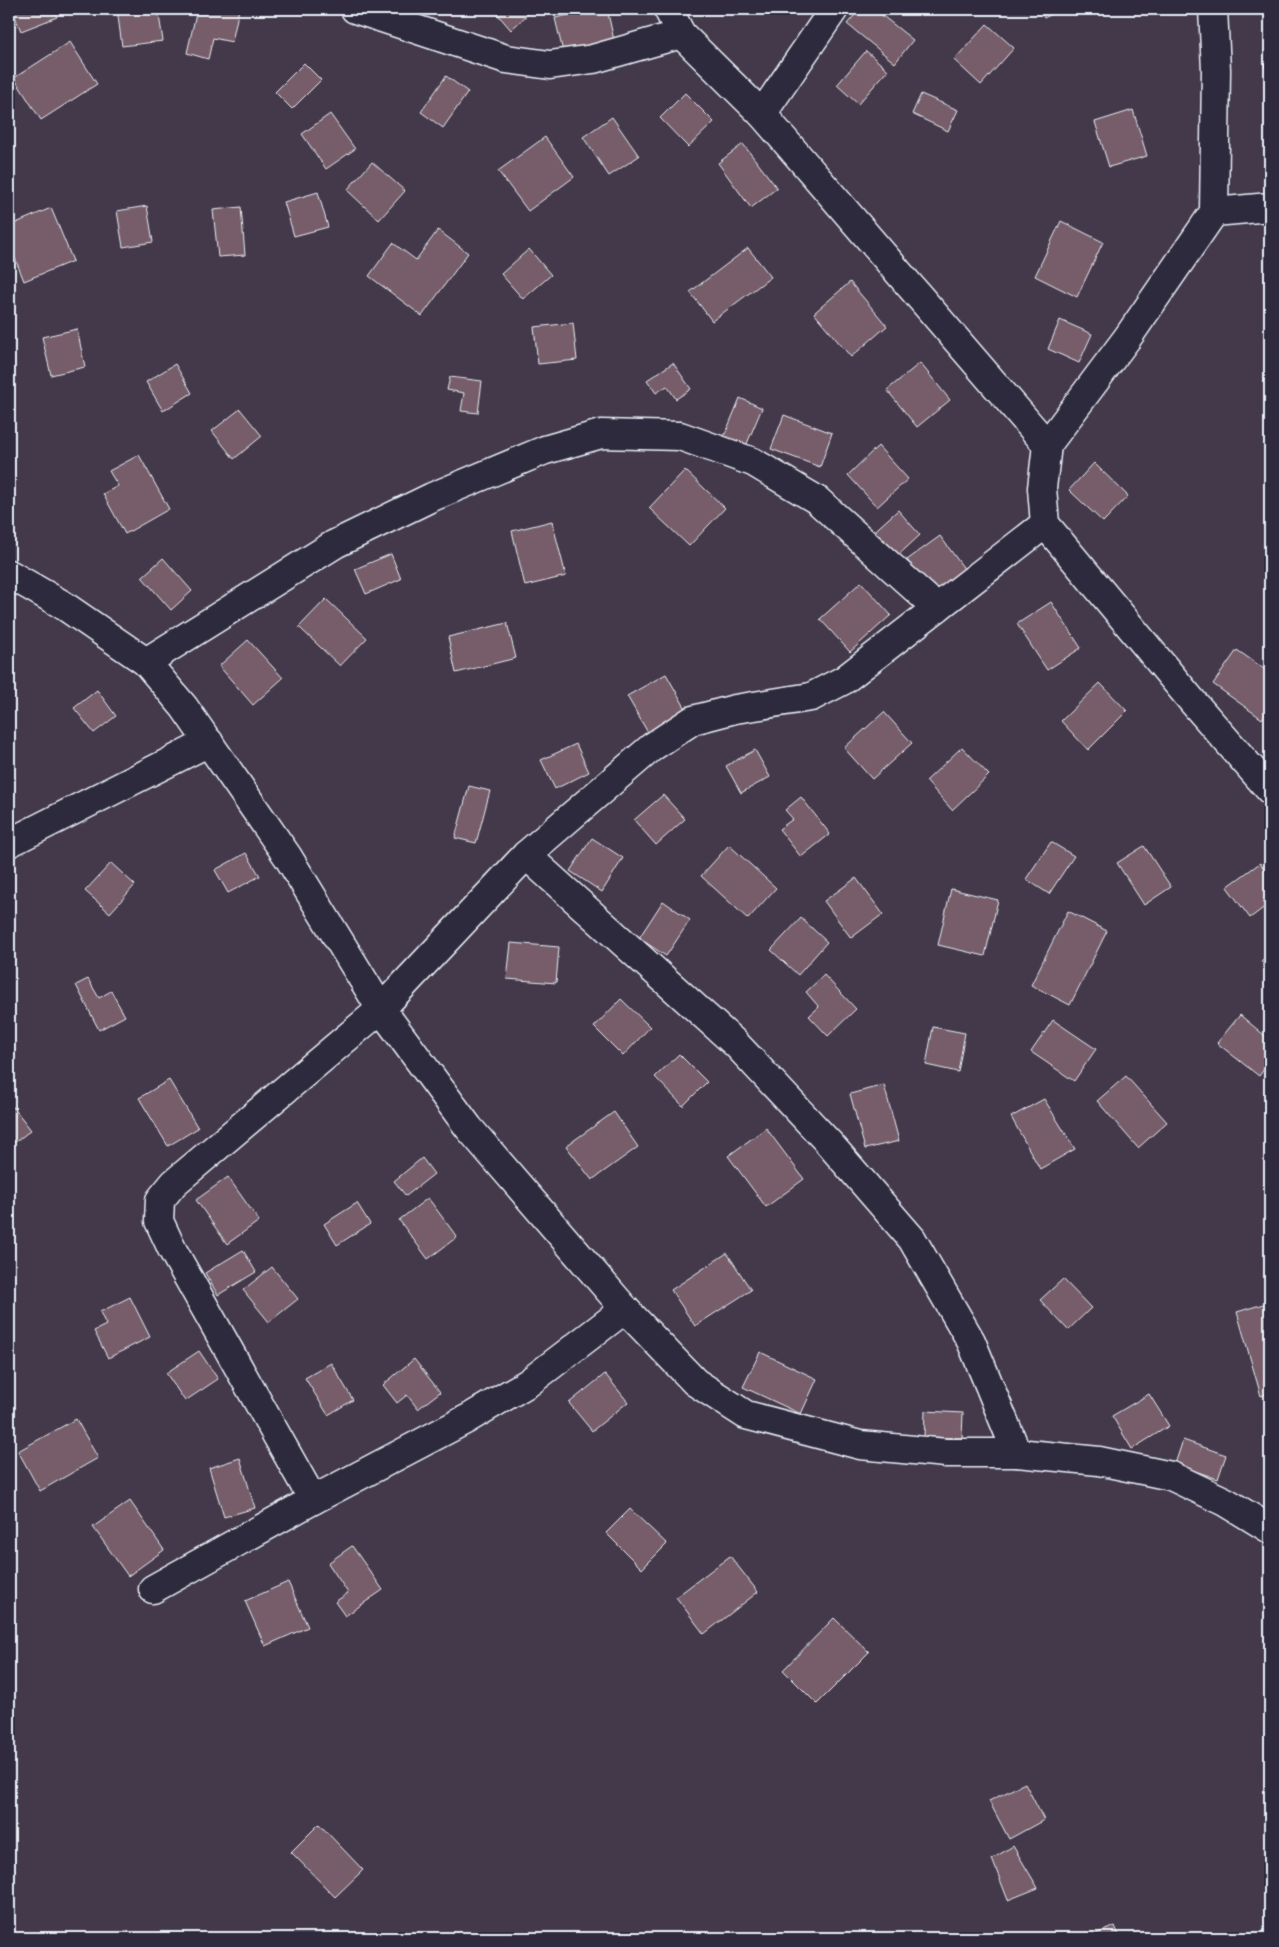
<svg xmlns="http://www.w3.org/2000/svg" width="1279" height="1947" font-family="Delius,sans-serif">
	<style>
		.building { fill: #765d69; stroke: #e8f1f8 }
		.lines { fill: none; stroke-linecap: round; stroke-linejoin: round }
		.minor-casing { stroke: #e8f1f8; stroke-width: 31 }
		.minor { stroke: #2f2a3d; stroke-width: 28 }
	</style>
	<rect width="100%" height="100%" fill="#44394a"/>
	<filter id="ink" filterUnits="userSpaceOnUse"><feTurbulence type="fractalNoise" baseFrequency=".02" numOctaves="2"/><feDisplacementMap in="SourceGraphic" scale="10" xChannelSelector="R" yChannelSelector="G"/><feConvolveMatrix kernelMatrix="1 2 1 2 8 2 1 2 1" color-interpolation-filters="sRGB"/></filter>
	<g filter="url(#ink)">
		<g class="building">
			<polygon points="12,9 54,9 57,17 21,31"/>
			<polygon points="117,9 158,9 163,41 122,46"/>
			<polygon points="197,9 239,9 232,42 213,38 208,59 187,53"/>
			<polygon points="493,9 533,9 511,30"/>
			<polygon points="595,9 607,9 614,40 563,52 555,18"/>
			<polygon points="860,9 874,9 913,40 895,63 847,24"/>
			<polygon points="1039,9 1062,9 1044,18"/>
			<polygon points="987,24 1014,48 981,85 954,60"/>
			<polygon points="70,42 97,84 41,120 14,78"/>
			<polygon points="866,51 888,70 858,104 837,85"/>
			<polygon points="1270,62 1270,88 1264,64"/>
			<polygon points="304,63 321,80 292,109 275,92"/>
			<polygon points="446,76 468,92 443,128 421,112"/>
			<polygon points="685,93 714,122 688,147 660,118"/>
			<polygon points="921,94 958,110 948,131 912,114"/>
			<polygon points="1133,110 1147,156 1109,167 1095,122"/>
			<polygon points="330,114 355,149 326,169 302,134"/>
			<polygon points="612,117 639,156 609,176 583,137"/>
			<polygon points="545,137 574,177 528,211 498,171"/>
			<polygon points="743,144 777,188 751,208 718,163"/>
			<polygon points="372,162 405,191 379,220 347,190"/>
			<polygon points="318,192 328,227 294,236 284,202"/>
			<polygon points="147,206 153,242 123,247 117,211"/>
			<polygon points="241,207 245,255 218,257 213,210"/>
			<polygon points="51,208 73,261 24,281 9,243 9,226"/>
			<polygon points="1061,221 1103,242 1077,297 1035,276"/>
			<polygon points="438,230 468,253 422,316 369,276 393,243 416,260"/>
			<polygon points="748,248 771,277 712,321 690,292"/>
			<polygon points="529,249 551,275 523,299 501,274"/>
			<polygon points="850,282 887,326 851,357 814,313"/>
			<polygon points="1060,320 1092,334 1079,363 1048,349"/>
			<polygon points="573,323 577,360 538,364 534,327"/>
			<polygon points="77,329 85,367 51,375 42,337"/>
			<polygon points="673,363 691,389 676,399 667,386 656,393 647,380"/>
			<polygon points="920,363 950,400 917,427 887,390"/>
			<polygon points="175,364 192,393 163,411 146,382"/>
			<polygon points="450,377 482,381 478,413 461,411 464,393 447,390"/>
			<polygon points="740,398 762,408 743,453 721,444"/>
			<polygon points="240,409 262,436 234,459 212,431"/>
			<polygon points="784,415 832,433 820,467 771,449"/>
			<polygon points="878,446 908,479 877,507 848,475"/>
			<polygon points="139,455 169,509 125,534 103,494 118,486 109,471"/>
			<polygon points="1094,463 1128,496 1103,522 1069,490"/>
			<polygon points="685,470 725,508 689,546 649,508"/>
			<polygon points="898,510 920,535 892,561 869,536"/>
			<polygon points="552,521 566,576 525,586 512,531"/>
			<polygon points="940,536 965,570 932,594 907,560"/>
			<polygon points="391,554 401,579 366,594 355,569"/>
			<polygon points="163,558 192,591 171,610 142,577"/>
			<polygon points="861,582 891,615 850,652 820,619"/>
			<polygon points="326,599 367,638 340,666 299,627"/>
			<polygon points="1051,602 1081,648 1047,670 1017,624"/>
			<polygon points="507,623 516,658 456,673 448,637"/>
			<polygon points="248,640 283,678 253,705 219,666"/>
			<polygon points="9,648 16,659 9,664"/>
			<polygon points="1237,650 1270,673 1270,707 1262,719 1213,684"/>
			<polygon points="666,674 690,716 651,738 627,696"/>
			<polygon points="1100,683 1127,711 1088,750 1061,721"/>
			<polygon points="97,690 116,716 94,733 74,708"/>
			<polygon points="884,712 912,743 872,779 844,748"/>
			<polygon points="576,744 589,772 555,789 541,760"/>
			<polygon points="962,747 989,775 952,810 926,781"/>
			<polygon points="755,750 770,777 741,793 726,766"/>
			<polygon points="469,786 490,791 476,843 455,838"/>
			<polygon points="663,795 685,819 656,845 634,820"/>
			<polygon points="801,797 830,834 801,857 779,829 793,819 785,810"/>
			<polygon points="592,838 623,858 602,892 570,871"/>
			<polygon points="1051,842 1074,856 1049,894 1026,879"/>
			<polygon points="729,845 776,888 748,919 701,876"/>
			<polygon points="1144,846 1171,887 1144,905 1117,863"/>
			<polygon points="246,853 260,876 228,893 215,870"/>
			<polygon points="111,863 135,885 110,913 85,891"/>
			<polygon points="1260,863 1270,877 1270,903 1250,918 1227,887"/>
			<polygon points="856,878 883,914 851,938 824,901"/>
			<polygon points="951,889 998,900 985,956 938,945"/>
			<polygon points="663,901 690,920 666,956 639,938"/>
			<polygon points="1068,911 1107,931 1070,1005 1031,985"/>
			<polygon points="801,918 827,942 798,975 771,950"/>
			<polygon points="511,943 559,947 556,983 507,979"/>
			<polygon points="1270,953 1270,973 1261,961"/>
			<polygon points="824,975 856,1009 828,1036 809,1016 819,1007 806,992"/>
			<polygon points="88,979 99,998 111,991 125,1016 99,1030 76,985"/>
			<polygon points="621,999 650,1027 623,1056 594,1027"/>
			<polygon points="1240,1015 1270,1040 1270,1061 1259,1076 1217,1043"/>
			<polygon points="1053,1020 1096,1049 1074,1081 1031,1052"/>
			<polygon points="933,1027 965,1033 958,1072 926,1065"/>
			<polygon points="679,1054 707,1082 683,1106 655,1077"/>
			<polygon points="1126,1076 1167,1122 1138,1148 1097,1101"/>
			<polygon points="169,1080 198,1128 168,1146 139,1098"/>
			<polygon points="884,1085 899,1141 865,1149 850,1094"/>
			<polygon points="1044,1099 1075,1149 1040,1169 1011,1117"/>
			<polygon points="10,1103 31,1130 9,1147 9,1105"/>
			<polygon points="614,1112 638,1147 592,1180 566,1146"/>
			<polygon points="766,1128 804,1179 766,1207 728,1156"/>
			<polygon points="422,1158 434,1174 406,1196 394,1181"/>
			<polygon points="228,1177 259,1221 227,1244 196,1200"/>
			<polygon points="428,1198 457,1237 428,1259 399,1220"/>
			<polygon points="357,1203 370,1224 337,1245 324,1224"/>
			<polygon points="243,1250 256,1272 218,1295 205,1273"/>
			<polygon points="727,1253 751,1290 695,1326 671,1290"/>
			<polygon points="272,1267 298,1299 269,1322 243,1290"/>
			<polygon points="1063,1279 1091,1308 1068,1330 1040,1300"/>
			<polygon points="130,1297 150,1337 108,1358 94,1331 106,1325 100,1312"/>
			<polygon points="1270,1302 1270,1393 1261,1396 1237,1312"/>
			<polygon points="199,1351 218,1379 185,1401 166,1373"/>
			<polygon points="760,1352 817,1379 801,1414 743,1387"/>
			<polygon points="414,1359 440,1392 418,1409 407,1395 397,1403 383,1385"/>
			<polygon points="331,1363 353,1400 328,1415 305,1378"/>
			<polygon points="605,1374 628,1402 592,1431 569,1403"/>
			<polygon points="1149,1394 1169,1426 1132,1449 1112,1416"/>
			<polygon points="925,1411 963,1413 962,1438 924,1437"/>
			<polygon points="76,1419 98,1458 40,1491 18,1451"/>
			<polygon points="1183,1440 1226,1455 1218,1479 1175,1464"/>
			<polygon points="240,1458 255,1508 224,1517 209,1468"/>
			<polygon points="130,1501 164,1550 128,1576 93,1527"/>
			<polygon points="630,1509 667,1544 642,1569 606,1533"/>
			<polygon points="352,1546 383,1590 345,1616 335,1602 348,1593 328,1563"/>
			<polygon points="730,1556 758,1592 704,1634 676,1597"/>
			<polygon points="288,1582 308,1627 265,1646 245,1601"/>
			<polygon points="834,1618 869,1652 817,1704 783,1670"/>
			<polygon points="1025,1783 1044,1820 1009,1839 989,1801"/>
			<polygon points="319,1824 363,1870 335,1897 291,1852"/>
			<polygon points="1013,1846 1038,1888 1008,1900 992,1859"/>
			<polygon points="1115,1926 1120,1938 1086,1938"/>
		</g>
		<g class="lines">
			<g class="minor-casing">
				<g id="minor">
					<polyline points="355,9 506,59 550,65 593,59 681,34"/>
					<polyline points="668,9 681,34 762,114 1047,445 1042,488 1045,524 1193,702 1270,790"/>
					<polyline points="762,114 834,9"/>
					<polyline points="1214,212 1270,207"/>
					<polyline points="1047,445 1128,337 1214,212 1216,70 1213,9"/>
					<polyline points="9,574 63,605 146,662 184,707 288,857 381,1009 469,1128 625,1309 695,1382 746,1415 860,1445 946,1453 1017,1453 1099,1461 1171,1476 1226,1502 1270,1529"/>
					<polyline points="146,662 335,544 432,497 545,450 601,434 680,436 753,462 817,500 937,608"/>
					<polyline points="9,843 209,742"/>
					<polyline points="526,855 736,1044 828,1142 912,1239 971,1341 1017,1453"/>
					<polyline points="313,1500 172,1249 159,1221 160,1200 174,1183 381,1009 526,855 652,747 693,720 735,709 811,697 844,680 1045,524"/>
					<polyline points="153,1589 313,1500 467,1419 528,1383 625,1309"/>
				</g>
			</g>
			<use href="#minor" class="minor"/>
		</g>
	</g>
	<rect width="1279" height="1947" fill="none" stroke="#2f2a3d" stroke-width="30"/>
	<rect x="15" y="15" width="1249" height="1917" fill="none" stroke="#e8f1f8" stroke-width="2" filter="url(#ink)"/>
</svg>
